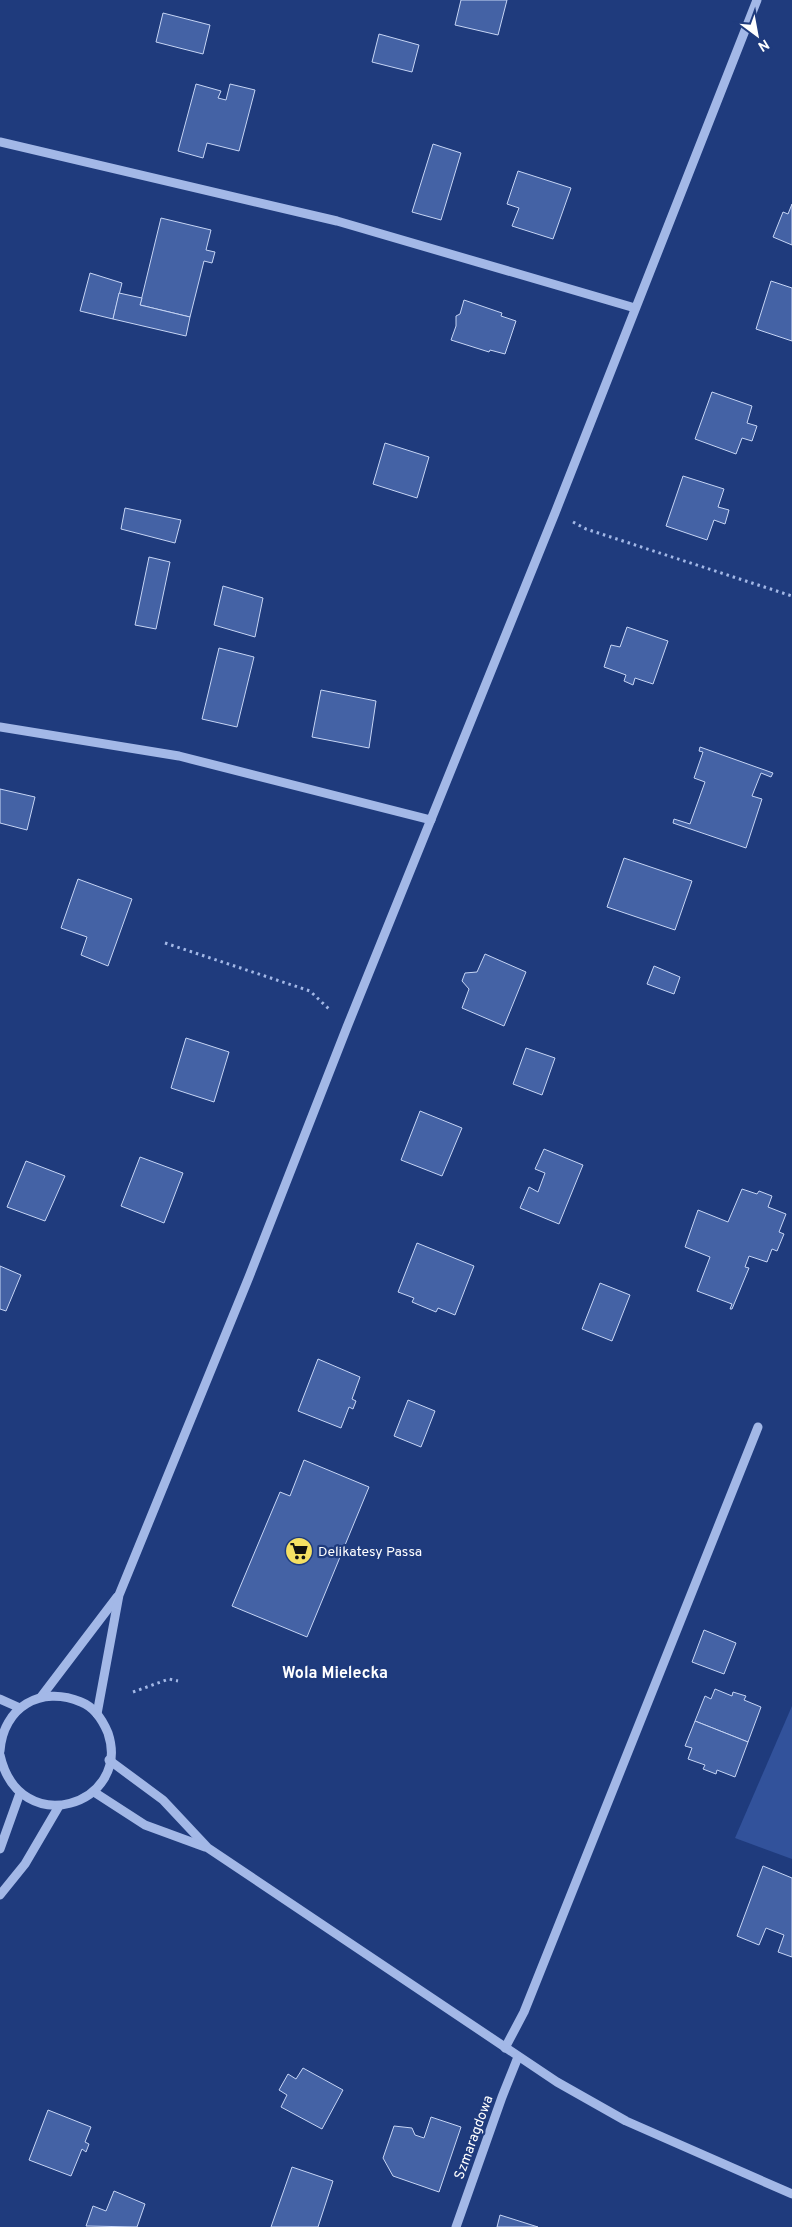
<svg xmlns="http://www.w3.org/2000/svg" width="792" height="2227" font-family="Overpass,sans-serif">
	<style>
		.green { fill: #32529b }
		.building { fill: #4462a5; stroke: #c6d5f5 }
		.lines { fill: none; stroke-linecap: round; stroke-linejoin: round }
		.path { stroke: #a3b8e7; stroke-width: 3; stroke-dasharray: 2.5 4; stroke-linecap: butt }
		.minor { stroke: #a3b8e7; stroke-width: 9 }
		.labels { text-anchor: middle; stroke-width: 4.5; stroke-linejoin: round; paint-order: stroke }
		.poi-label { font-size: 14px; fill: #fff; stroke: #1f3b7d; text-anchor: start }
		.street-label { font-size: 14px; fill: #fff; stroke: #1f3b7d }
		.quarter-label { font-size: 16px; font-weight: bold; fill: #fff; stroke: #1f3b7d }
	</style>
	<rect width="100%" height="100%" fill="#1f3b7d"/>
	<polygon class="green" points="792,1706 792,1859 735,1838"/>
	<g class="building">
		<polygon points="461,0 507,0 498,35 455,25"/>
		<polygon points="163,13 210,25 203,54 156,42"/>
		<polygon points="379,34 419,45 412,72 372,62"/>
		<polygon points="196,84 221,91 218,98 226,100 230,84 255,90 239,151 207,143 203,158 178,151"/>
		<polygon points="433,144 461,153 441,220 412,212"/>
		<polygon points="518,171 571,188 553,239 512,226 519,208 507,204"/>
		<polygon points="792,204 792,245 773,237 783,212 788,214"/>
		<polygon points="161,218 211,230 206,250 215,252 212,263 204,261 190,317 140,305"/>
		<polygon points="90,273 122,283 113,319 80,311"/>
		<polygon points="771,281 792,288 792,341 756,329"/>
		<polygon points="119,293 142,298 140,305 190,317 186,336 113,319"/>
		<polygon points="464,300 502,313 501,316 516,321 505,354 490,350 489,352 451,340 456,326 456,316 460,314"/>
		<polygon points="712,392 752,406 747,423 757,426 752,441 742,438 736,454 695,439"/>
		<polygon points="385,443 429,457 417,498 373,484"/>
		<polygon points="683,476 724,489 718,507 729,510 725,524 714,520 707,540 666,526"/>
		<polygon points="125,508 181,520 175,543 121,529"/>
		<polygon points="149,557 170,562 156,629 135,625"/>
		<polygon points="223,586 263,598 255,637 214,625"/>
		<polygon points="627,627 668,641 653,684 635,678 633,685 624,681 626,675 604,667 611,645 620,647"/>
		<polygon points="219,648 254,657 237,727 202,719"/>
		<polygon points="321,690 376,701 369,748 312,737"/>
		<polygon points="700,747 773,773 771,777 761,773 752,796 762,799 746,848 673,823 674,819 690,824 705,782 694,778 703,752 699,751"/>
		<polygon points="0,789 35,797 27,830 0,823"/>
		<polygon points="624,858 692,881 675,930 607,907"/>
		<polygon points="78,879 132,899 108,966 81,955 87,937 61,928"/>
		<polygon points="485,954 526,972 504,1026 462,1008 469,989 462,981 465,973 477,972"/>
		<polygon points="654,966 680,977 674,994 647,984"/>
		<polygon points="186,1038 229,1052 214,1102 171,1088"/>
		<polygon points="526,1048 555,1058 542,1095 513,1084"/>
		<polygon points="420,1111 462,1128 442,1176 401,1160"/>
		<polygon points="544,1149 583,1165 559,1224 520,1208 529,1187 538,1192 545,1173 535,1169"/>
		<polygon points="140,1157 183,1173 164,1223 121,1206"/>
		<polygon points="26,1161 65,1176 45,1221 7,1207"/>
		<polygon points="742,1189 757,1194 759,1191 772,1196 768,1207 786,1214 779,1232 784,1234 777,1251 772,1249 767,1262 749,1256 745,1267 749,1268 732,1309 730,1309 732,1304 697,1291 710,1257 685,1247 698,1210 728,1222"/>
		<polygon points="417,1243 474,1266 455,1315 438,1308 436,1312 412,1302 414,1298 398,1292"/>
		<polygon points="0,1266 21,1275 6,1311 0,1309"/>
		<polygon points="600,1283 630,1295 612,1341 582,1329"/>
		<polygon points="318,1359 360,1377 352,1399 356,1401 353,1409 349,1407 341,1428 298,1411"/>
		<polygon points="408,1400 435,1411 421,1447 394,1436"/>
		<polygon points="304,1460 369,1487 307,1637 232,1606 280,1492 290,1496"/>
		<polygon points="704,1630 736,1643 724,1674 692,1662"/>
		<polygon points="715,1689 732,1696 733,1692 746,1696 744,1700 761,1707 748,1742 695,1721 705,1696 711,1699"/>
		<polygon points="695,1721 748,1742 735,1777 717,1770 716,1774 703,1769 705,1765 688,1759 692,1748 685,1746"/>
		<polygon points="763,1866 792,1878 792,1957 778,1952 784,1935 766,1928 759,1945 737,1936"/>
		<polygon points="303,2068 343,2090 322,2129 281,2107 287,2095 279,2090 288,2074 296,2079"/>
		<polygon points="48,2110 91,2127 85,2142 89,2144 86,2152 82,2149 71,2176 29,2160"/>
		<polygon points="431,2117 461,2127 439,2192 393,2176 383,2158 394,2126 412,2128 415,2135 424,2138"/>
		<polygon points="292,2167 333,2181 318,2227 271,2227"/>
		<polygon points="114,2191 145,2204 137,2227 86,2226 93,2206 106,2211"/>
		<polygon points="500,2215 538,2227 497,2227"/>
	</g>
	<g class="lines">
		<g class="path">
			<polyline points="573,522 586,529 792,596"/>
			<polyline points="165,943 310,991 331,1011"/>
			<polyline points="133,1692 169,1679 178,1681"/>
		</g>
		<g class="minor">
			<polyline points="0,142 337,221 635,308"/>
			<polyline points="0,727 179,756 431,820"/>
			<polyline points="41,1697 117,1597"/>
			<polyline points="0,1699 20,1708"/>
			<polyline points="97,1714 119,1595 249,1277 347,1027 555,513 757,0"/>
			<path d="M0 1751C3 1707 41 1685 81 1702 94 1707 103 1721 108 1733 132 1805 19 1841 0 1755"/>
			<polyline points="109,1760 163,1800 208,1848 557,2082 626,2121 792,2194"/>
			<polyline points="94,1792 145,1825 205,1847"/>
			<polyline points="0,1849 20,1793"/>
			<polyline points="0,1895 25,1864 59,1806"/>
			<polyline points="505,2048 524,2012 758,1427"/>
			<polyline points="456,2227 502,2097 518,2057"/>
		</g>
	</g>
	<defs>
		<g id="supermarket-disc" transform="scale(1.4375)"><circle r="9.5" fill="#f5e063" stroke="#1f3b7d"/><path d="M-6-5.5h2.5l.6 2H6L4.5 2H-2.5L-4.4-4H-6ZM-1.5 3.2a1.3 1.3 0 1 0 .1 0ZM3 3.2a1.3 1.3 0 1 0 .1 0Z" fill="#111"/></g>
	</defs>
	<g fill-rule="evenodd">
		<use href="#supermarket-disc" x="299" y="1551"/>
	</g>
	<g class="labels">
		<g class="poi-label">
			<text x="318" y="1556">Delikatesy Passa</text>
		</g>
		<g class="street-label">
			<text transform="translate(473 2137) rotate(-70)" y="5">Szmaragdowa</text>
		</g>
		<g class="quarter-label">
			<text x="335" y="1678">Wola Mielecka</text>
		</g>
	</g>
	<g transform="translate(757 35) rotate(148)" stroke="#1f3b7d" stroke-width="4" paint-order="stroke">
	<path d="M0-4L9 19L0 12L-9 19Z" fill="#ffffff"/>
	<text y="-8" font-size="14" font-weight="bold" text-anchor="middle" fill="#ffffff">N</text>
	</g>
</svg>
